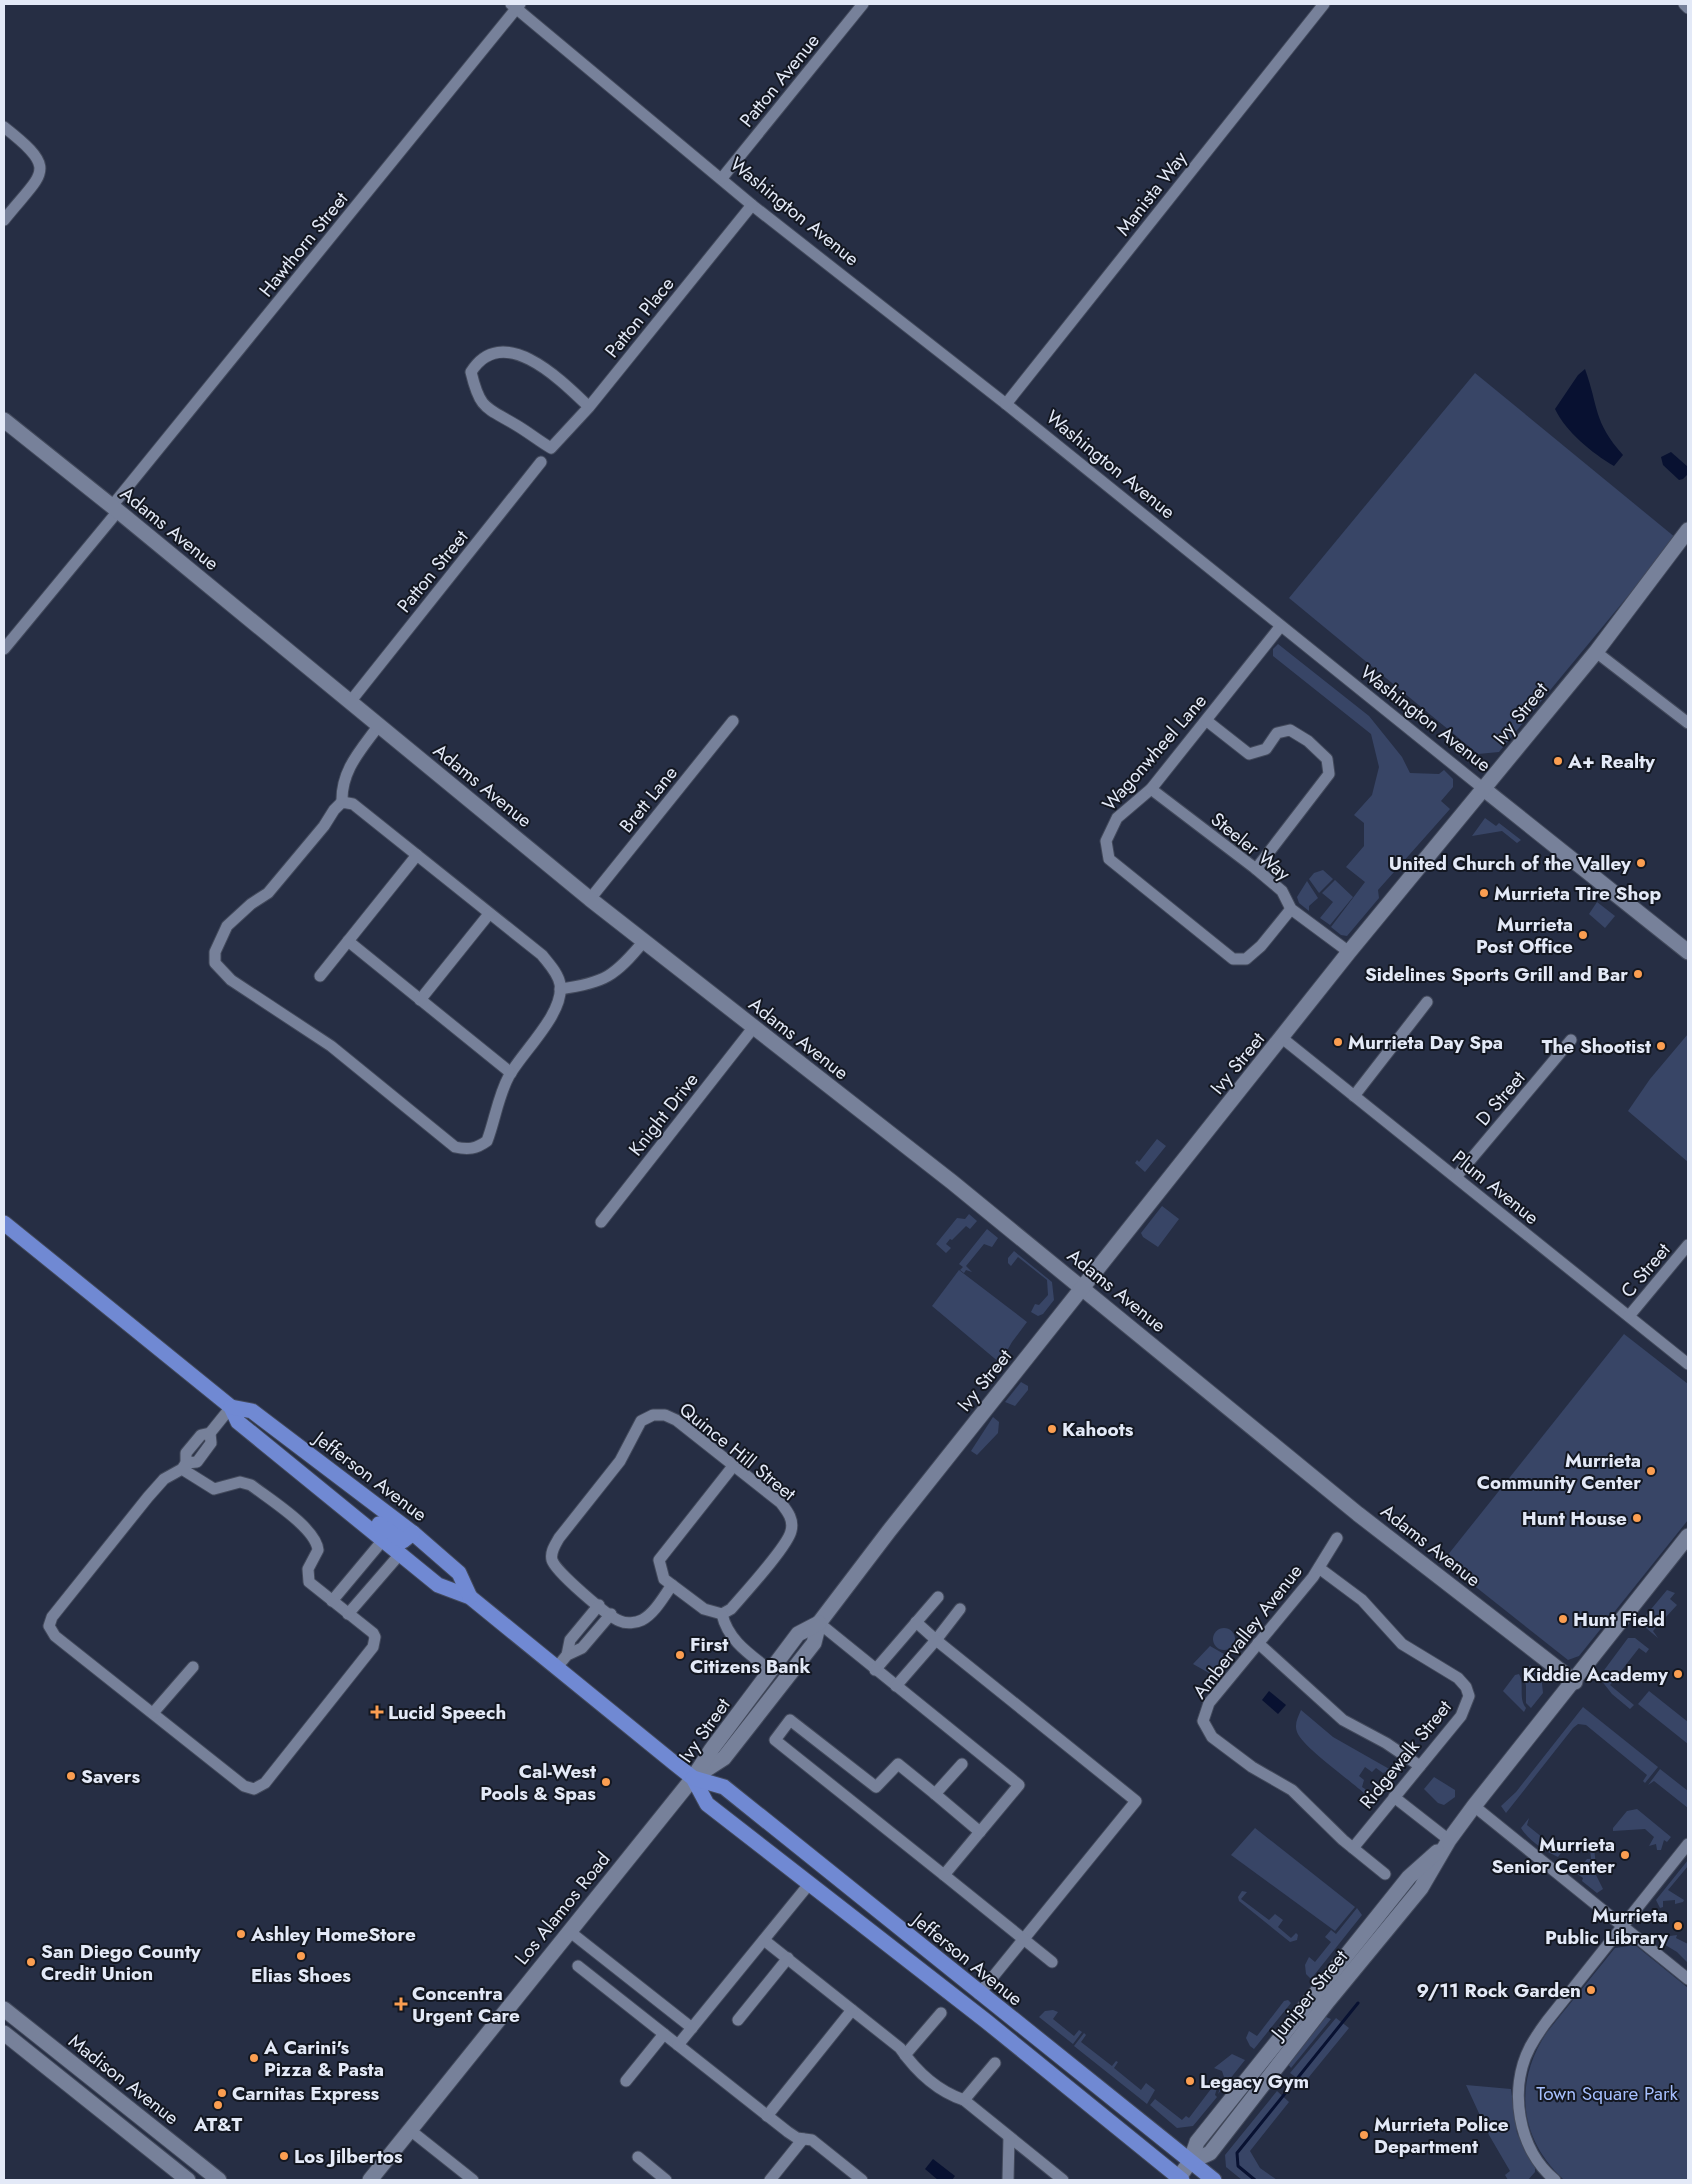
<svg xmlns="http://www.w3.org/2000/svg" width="1692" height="2184" font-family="Jost,sans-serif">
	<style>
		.green { fill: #384566 }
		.water { fill: #081131 }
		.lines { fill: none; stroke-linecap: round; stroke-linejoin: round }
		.stream { stroke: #081131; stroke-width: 3 }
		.street-casing { stroke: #42495b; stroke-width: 13 }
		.secondary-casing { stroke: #42495b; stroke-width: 17 }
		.primary-casing { stroke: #42495b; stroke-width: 17 }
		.street { stroke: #77819a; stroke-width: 11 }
		.secondary { stroke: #77819a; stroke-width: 15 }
		.primary { stroke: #7089d3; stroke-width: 15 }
		.poi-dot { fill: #fb9e51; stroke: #131721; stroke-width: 2 }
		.labels { text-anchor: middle; stroke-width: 4; stroke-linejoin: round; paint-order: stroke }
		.street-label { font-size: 19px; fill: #e3e9f7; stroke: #131721 }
		.poi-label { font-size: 19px; font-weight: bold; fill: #e3e9f7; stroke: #131721; text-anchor: start }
		.park-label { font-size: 19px; fill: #a6bffe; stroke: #131721 }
	</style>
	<rect width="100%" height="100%" fill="#262e44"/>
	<g class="green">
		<polygon points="1475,373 1676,538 1499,752 1478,754 1289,598"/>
		<polygon points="1278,644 1369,716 1402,757 1410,773 1439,774 1444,770 1453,779 1453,787 1441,801 1450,809 1378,890 1379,898 1347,936 1341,935 1331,927 1365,882 1346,867 1364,846 1364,823 1354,815 1372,795 1379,767 1371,734 1273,656 1273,649"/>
		<polygon points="1485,818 1496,826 1499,823 1521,840 1517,843 1502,831 1472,836"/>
		<polygon points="1323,870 1333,879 1319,893 1309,879 1314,873"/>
		<polygon points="1335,880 1353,897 1330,925 1320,918 1333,902 1322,893"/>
		<polygon points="1307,881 1318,898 1309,906 1309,911 1299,903 1297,897"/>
		<polygon points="1597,902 1615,916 1605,928 1589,914"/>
		<polygon points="1688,1034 1688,1162 1628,1111 1650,1079"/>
		<polygon points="1157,1139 1166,1146 1145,1172 1135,1163 1137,1160 1139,1162"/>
		<polygon points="1162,1206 1179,1219 1158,1247 1143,1237 1141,1233"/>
		<polygon points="969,1214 977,1221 970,1229 966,1226 952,1240 950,1239 946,1244 951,1248 946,1253 936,1244 957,1218 965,1219"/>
		<polygon points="987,1229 998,1238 992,1247 984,1244 966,1266 972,1272 966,1270 964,1273 960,1270 963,1267 959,1264"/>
		<polygon points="1014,1251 1052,1282 1054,1300 1043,1314 1038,1316 1031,1312 1035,1304 1039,1305 1048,1295 1047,1280 1018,1257 1011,1266 1008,1263 1008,1258"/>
		<polygon points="959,1270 1027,1322 1012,1342 1000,1363 932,1306"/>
		<polygon points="1624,1334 1688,1384 1688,1520 1579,1656 1568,1660 1443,1561"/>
		<polygon points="1021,1382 1028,1386 1028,1390 1015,1406 1005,1402"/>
		<polygon points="993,1417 999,1422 998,1433 977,1455 971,1451"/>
		<polygon points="1667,1590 1675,1593 1670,1599 1677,1605 1653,1631 1658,1638 1646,1628 1642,1620"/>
		<circle cx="1224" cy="1639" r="11"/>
		<polygon points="1628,1638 1635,1638 1649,1649 1646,1653 1639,1648 1610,1685 1634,1705 1630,1709 1612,1694 1601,1680 1602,1673"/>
		<polygon points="1210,1646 1224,1654 1214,1672 1209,1673 1193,1664"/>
		<polygon points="1530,1665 1541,1674 1543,1693 1531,1708 1526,1703 1526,1686 1524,1676"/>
		<path d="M1519 1674C1525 1684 1518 1698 1526 1708L1524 1712 1503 1691 1515 1675Z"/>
		<polygon points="1649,1691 1688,1722 1688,1744 1638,1704"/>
		<polygon points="1583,1707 1658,1767 1645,1783 1643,1781 1647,1775 1586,1725 1578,1724 1573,1728 1506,1813 1501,1806 1516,1792"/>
		<path d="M1301 1710 1333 1737 1391 1770 1383 1773 1376 1768 1372 1772 1365 1767 1359 1776 1364 1780 1362 1787 1368 1791 1367 1796C1352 1781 1303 1748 1297 1732 1294 1724 1298 1717 1301 1710Z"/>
		<polygon points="1660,1769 1688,1791 1688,1808 1654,1781 1648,1785"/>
		<polygon points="1434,1777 1455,1790 1455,1797 1444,1805 1438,1803 1424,1789"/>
		<polygon points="1637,1809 1671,1837 1667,1842 1664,1840 1661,1850 1657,1850 1656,1844 1649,1846 1654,1837 1645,1829 1613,1831 1613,1828 1627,1811"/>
		<path d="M1529 1818 1527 1825 1559 1851 1566 1846 1558 1857C1545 1851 1529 1841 1521 1828Z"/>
		<polygon points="1255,1828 1355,1907 1335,1931 1231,1855"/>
		<polygon points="1596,1845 1597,1847 1594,1849 1597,1872 1595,1873 1603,1889 1597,1893 1582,1881 1583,1878 1576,1873 1587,1859 1591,1859 1590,1848"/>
		<polygon points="1688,1860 1688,1866 1668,1890 1684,1900 1683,1902 1675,1904 1675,1900 1663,1901 1663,1907 1660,1908 1656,1900"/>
		<polygon points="1242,1891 1247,1892 1241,1899 1269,1920 1275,1914 1283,1920 1278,1927 1291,1938 1296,1933 1298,1935 1297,1940 1290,1942 1239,1901 1238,1897"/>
		<polygon points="1357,1908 1362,1915 1311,1979 1306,1974 1305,1965 1309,1957 1315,1962 1331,1942 1325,1937 1331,1930 1336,1934"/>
		<polygon points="1677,1935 1676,1938 1688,1944 1688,1963 1677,1952 1662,1943 1663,1937"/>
		<path d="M1635 1945 1688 1988V2180H1564C1519 2139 1513 2083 1547 2032L1615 1948Z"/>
		<polygon points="1288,2000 1291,2003 1254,2049 1250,2046 1246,2038 1249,2031 1257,2036 1284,2001"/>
		<polygon points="1053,2010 1058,2012 1053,2019 1074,2036 1079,2030 1082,2032 1073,2044 1039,2017 1045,2011"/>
		<polygon points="1326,2017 1331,2019 1291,2068 1288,2064"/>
		<polygon points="1336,2018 1349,2028 1304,2083 1290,2073"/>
		<polygon points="1084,2033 1086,2035 1081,2042 1112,2066 1116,2061 1118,2062 1114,2068 1141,2090 1146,2083 1155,2090 1147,2104 1074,2046"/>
		<polygon points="1232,2054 1245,2060 1218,2094 1224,2077 1222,2071 1214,2068"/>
		<polygon points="1220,2077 1215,2095 1217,2097 1193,2126 1177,2128 1150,2105 1155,2099 1182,2120 1186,2116 1189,2118"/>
		<polygon points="1466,2085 1511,2089 1517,2133 1535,2168 1535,2172 1528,2180 1508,2180 1505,2175 1510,2171 1489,2135"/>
		<polygon points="1277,2091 1289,2102 1250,2151 1260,2168 1277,2180 1242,2180 1226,2167 1225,2155"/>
	</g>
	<g class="water">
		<path d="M1585 369C1599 408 1593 421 1623 455L1614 466C1592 453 1566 432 1555 409L1578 375Z"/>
		<polygon points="1671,452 1688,467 1688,474 1683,479 1679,480 1663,465 1661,457"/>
		<polygon points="1269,1691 1286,1705 1278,1714 1262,1700"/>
		<polygon points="933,2159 955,2176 952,2180 938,2180 925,2169"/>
	</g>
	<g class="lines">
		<polyline class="stream" points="1255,2180 1238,2166 1237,2153 1358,2003"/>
		<g class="street-casing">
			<g id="street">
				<polyline points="511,4 752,205 1006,404 1485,790"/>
				<polyline points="1684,4 1688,8"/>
				<path d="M4 127C60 171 43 171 4 220"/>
				<polyline points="722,178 863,4"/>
				<polyline points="1006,404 1324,4"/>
				<path d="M589 407C562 381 503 321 471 372 480 410 486 407 516 425 528 432 539 441 551 448L589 407 752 205"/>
				<polyline points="112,506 520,4"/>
				<polyline points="1280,627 1151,789 1117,818 1106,841 1109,859 1233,959 1246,959 1261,946 1291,909"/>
				<polyline points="4,649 118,511"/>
				<polyline points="1596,652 1688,723"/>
				<polyline points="350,702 541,462"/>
				<polyline points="1207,721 1249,754 1266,749 1277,733 1290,730 1308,741 1327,759 1329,774 1256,869"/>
				<polyline points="1151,789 1256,869 1282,891 1291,909 1349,952"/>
				<path d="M342 802 353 804 542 955C549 964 558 973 560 984 565 1013 522 1052 509 1076 498 1096 495 1120 487 1141 476 1149 468 1150 455 1147L331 1046 231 980 215 963V952L227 926 251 904 268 893 324 826 334 810Z"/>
				<path d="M342 802C341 770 361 750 379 725"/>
				<polyline points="590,899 733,721"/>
				<polyline points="348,941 511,1073"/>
				<polyline points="320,976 417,855"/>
				<path d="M560 989C605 983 615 976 644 941"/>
				<polyline points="420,1000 489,914"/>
				<polyline points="1282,1038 1688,1364"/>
				<polyline points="1354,1096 1427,1002"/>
				<polyline points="1456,1177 1571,1040"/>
				<polyline points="601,1222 753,1028"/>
				<polyline points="1629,1316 1688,1245"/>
				<polyline points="186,1463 197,1462 211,1443 210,1433"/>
				<path d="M182 1469 214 1489 240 1482 251 1485C269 1499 316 1528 318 1550L308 1569 309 1582 373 1633 375 1637 373 1647 265 1783 254 1789 244 1786 55 1636 49 1626 52 1617 148 1497 164 1479 182 1469 186 1463V1453L201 1435 210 1433 231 1407"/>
				<polyline points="1337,1538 1313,1577 1209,1703 1203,1721 1212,1737 1252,1767 1292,1790 1343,1840 1385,1874"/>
				<polyline points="1319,1568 1362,1600 1402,1644 1458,1678 1466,1687 1469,1696 1461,1716 1353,1848"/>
				<path d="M672 1585C664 1596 655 1613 642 1620 636 1623 626 1624 620 1621 608 1617 555 1571 552 1560 550 1552 555 1545 559 1538L620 1461 641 1421 653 1415H665L676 1420 781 1503C788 1512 794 1520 791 1531 788 1546 743 1595 731 1609L722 1614"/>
				<polyline points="332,1601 383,1540"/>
				<polyline points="348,1614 400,1554"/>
				<polyline points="722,1614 704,1609 664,1579 659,1560 734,1465"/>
				<path d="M722 1614C728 1641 751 1655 771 1671"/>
				<polyline points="916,1622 936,1640 960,1609"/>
				<polyline points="819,1623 1019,1785 944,1875 775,1740 790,1720 876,1787 898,1764 935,1794 962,1764"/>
				<polyline points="1258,1643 1343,1720 1386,1743 1420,1766"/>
				<polyline points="567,1655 570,1640 599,1605"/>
				<polyline points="557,1667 567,1655 582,1648 611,1614"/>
				<polyline points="875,1670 938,1597"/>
				<polyline points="896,1686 936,1640 1136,1801 979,1994"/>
				<polyline points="153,1713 193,1667"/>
				<polyline points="935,1794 980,1832"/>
				<polyline points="1394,1797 1449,1840"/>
				<polyline points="1474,1806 1688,1979"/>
				<polyline points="944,1875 1052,1962"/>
				<polyline points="569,1931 692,2028"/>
				<path d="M764 1940 900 2048C916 2071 937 2091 964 2100L1063 2180"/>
				<polyline points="578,1966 788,2132 797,2138 812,2140 862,2180"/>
				<polyline points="738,2020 788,1958"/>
				<polyline points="678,2045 810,1883"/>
				<polyline points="905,2055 941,2013"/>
				<polyline points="626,2081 664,2034"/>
				<polyline points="964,2100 995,2063"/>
				<polyline points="767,2116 852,2010"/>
				<polyline points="410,2130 473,2180"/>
				<polyline points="638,2157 666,2180"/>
				<polyline points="770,2180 803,2139"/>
				<polyline points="1008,2180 1009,2137"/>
				<path d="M1555 2180C1518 2150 1508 2089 1530 2047 1535 2038 1541 2029 1547 2021L1688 1844"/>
			</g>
		</g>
		<g class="secondary-casing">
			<g id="secondary">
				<polyline points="4,420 118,511 590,899 952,1182 1358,1514 1575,1682"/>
				<polyline points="1485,790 1688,952"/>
				<polyline points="693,1778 724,1758 814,1643 819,1623 889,1531 1349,952 1596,652 1688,530"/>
				<polyline points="4,2009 219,2180"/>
				<polyline points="4,2033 188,2180"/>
				<polyline points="1190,2162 1210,2153 1328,2001 1421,1888 1449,1840 1474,1806 1688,1536"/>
				<polyline points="370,2180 693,1778 711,1750 798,1634 819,1623"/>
				<polyline points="1177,2180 1190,2162 1197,2142 1409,1877 1437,1852"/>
			</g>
		</g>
		<g class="primary-casing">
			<g id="primary">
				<polyline points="4,1223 231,1407 238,1422 438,1585 470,1597 674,1763 693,1778 707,1804 986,2021 1182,2180"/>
				<polyline points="231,1407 252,1411 413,1533 459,1573 470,1597"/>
				<polyline points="379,1524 403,1541 413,1533"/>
				<polyline points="693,1778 724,1787 1214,2180"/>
			</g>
		</g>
		<use href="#street" class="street"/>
		<use href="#secondary" class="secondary"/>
		<use href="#primary" class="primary"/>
	</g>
	<g class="poi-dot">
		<circle cx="1558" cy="761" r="5"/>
		<circle cx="1641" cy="863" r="5"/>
		<circle cx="1484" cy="893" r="5"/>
		<circle cx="1583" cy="935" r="5"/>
		<circle cx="1638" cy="974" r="5"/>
		<circle cx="1338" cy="1042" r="5"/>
		<circle cx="1661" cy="1046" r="5"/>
		<circle cx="1052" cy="1429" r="5"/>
		<circle cx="1651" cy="1471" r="5"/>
		<circle cx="1637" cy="1518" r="5"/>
		<circle cx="1563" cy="1619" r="5"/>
		<circle cx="680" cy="1655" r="5"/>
		<circle cx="1678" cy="1674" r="5"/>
		<path d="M374.5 1704.5h5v5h5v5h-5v5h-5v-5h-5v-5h5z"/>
		<circle cx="71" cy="1776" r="5"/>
		<circle cx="606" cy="1782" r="5"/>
		<circle cx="1625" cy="1855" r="5"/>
		<circle cx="1678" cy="1926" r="5"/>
		<circle cx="241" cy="1934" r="5"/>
		<circle cx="301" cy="1956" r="5"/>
		<circle cx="31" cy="1962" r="5"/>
		<circle cx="1591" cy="1990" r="5"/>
		<path d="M398.5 1996.5h5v5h5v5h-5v5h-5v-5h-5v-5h5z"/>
		<circle cx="254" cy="2058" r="5"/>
		<circle cx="1190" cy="2081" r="5"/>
		<circle cx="222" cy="2093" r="5"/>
		<circle cx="218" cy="2105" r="5"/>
		<circle cx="1364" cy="2135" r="5"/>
		<circle cx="284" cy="2156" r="5"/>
	</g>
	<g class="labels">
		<g class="street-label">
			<text transform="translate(779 80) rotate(-51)" y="7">Patton Avenue</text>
			<text transform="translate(1151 193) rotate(-52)" y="7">Manista Way</text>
			<text transform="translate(795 211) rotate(39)" y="7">Washington Avenue</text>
			<text transform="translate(303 244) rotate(-51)" y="7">Hawthorn Street</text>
			<text transform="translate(639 317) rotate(-51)" y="7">Patton Place</text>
			<text transform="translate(1111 464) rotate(39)" y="7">Washington Avenue</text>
			<text transform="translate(170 528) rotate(39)" y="7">Adams Avenue</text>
			<text transform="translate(432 571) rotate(-51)" y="7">Patton Street</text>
			<text transform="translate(1520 713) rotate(-51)" y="7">Ivy Street</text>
			<text transform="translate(1426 718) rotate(38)" y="7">Washington Avenue</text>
			<text transform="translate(1154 752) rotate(-49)" y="7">Wagonwheel Lane</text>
			<text transform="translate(483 785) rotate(39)" y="7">Adams Avenue</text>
			<text transform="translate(648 799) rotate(-51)" y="7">Brett Lane</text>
			<text transform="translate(1251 846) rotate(39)" y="7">Steeler Way</text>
			<text transform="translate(799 1038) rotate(38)" y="7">Adams Avenue</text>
			<text transform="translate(1237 1063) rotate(-51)" y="7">Ivy Street</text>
			<text transform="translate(1500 1098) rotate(-50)" y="7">D Street</text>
			<text transform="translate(663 1114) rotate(-52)" y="7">Knight Drive</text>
			<text transform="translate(1496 1187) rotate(39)" y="7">Plum Avenue</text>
			<text transform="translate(1645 1270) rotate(-50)" y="7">C Street</text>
			<text transform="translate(1117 1290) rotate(39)" y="7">Adams Avenue</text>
			<text transform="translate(984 1380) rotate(-51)" y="7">Ivy Street</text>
			<text transform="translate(738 1451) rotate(39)" y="7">Quince Hill Street</text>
			<text transform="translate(371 1476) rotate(37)" y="7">Jefferson Avenue</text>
			<text transform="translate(1431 1545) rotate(38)" y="7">Adams Avenue</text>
			<text transform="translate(1247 1631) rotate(-52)" y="7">Ambervalley Avenue</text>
			<text transform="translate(704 1730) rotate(-55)" y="7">Ivy Street</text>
			<text transform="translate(1405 1754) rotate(-51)" y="7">Ridgewalk Street</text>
			<text transform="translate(562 1908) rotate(-51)" y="7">Los Alamos Road</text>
			<text transform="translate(968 1959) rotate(39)" y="7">Jefferson Avenue</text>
			<text transform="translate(1309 1994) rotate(-51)" y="7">Juniper Street</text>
			<text transform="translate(124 2079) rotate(38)" y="7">Madison Avenue</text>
		</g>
		<g class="poi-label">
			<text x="1568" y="768">A+ Realty</text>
			<text x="1631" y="870" text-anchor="end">United Church of the Valley</text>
			<text x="1494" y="900">Murrieta Tire Shop</text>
			<text x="1573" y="931" text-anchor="end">Murrieta<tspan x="1573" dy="22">Post Office</tspan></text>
			<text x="1628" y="981" text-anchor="end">Sidelines Sports Grill and Bar</text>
			<text x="1348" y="1049">Murrieta Day Spa</text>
			<text x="1651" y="1053" text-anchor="end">The Shootist</text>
			<text x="1062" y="1436">Kahoots</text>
			<text x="1641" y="1467" text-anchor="end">Murrieta<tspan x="1641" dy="22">Community Center</tspan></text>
			<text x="1627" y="1525" text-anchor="end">Hunt House</text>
			<text x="1573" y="1626">Hunt Field</text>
			<text x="690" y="1651">First<tspan x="690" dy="22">Citizens Bank</tspan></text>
			<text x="1668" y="1681" text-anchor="end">Kiddie Academy</text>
			<text x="388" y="1719">Lucid Speech</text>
			<text x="596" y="1778" text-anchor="end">Cal-West<tspan x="596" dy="22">Pools &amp; Spas</tspan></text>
			<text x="81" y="1783">Savers</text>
			<text x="1615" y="1851" text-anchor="end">Murrieta<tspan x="1615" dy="22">Senior Center</tspan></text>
			<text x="1668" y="1922" text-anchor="end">Murrieta<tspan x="1668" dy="22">Public Library</tspan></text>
			<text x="251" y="1941">Ashley HomeStore</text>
			<text x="41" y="1958">San Diego County<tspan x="41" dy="22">Credit Union</tspan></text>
			<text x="301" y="1982" text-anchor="middle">Elias Shoes</text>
			<text x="1581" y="1997" text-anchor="end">9/11 Rock Garden</text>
			<text x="412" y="2000">Concentra<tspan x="412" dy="22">Urgent Care</tspan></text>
			<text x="264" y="2054">A Carini's<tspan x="264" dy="22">Pizza &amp; Pasta</tspan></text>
			<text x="1200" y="2088">Legacy Gym</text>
			<text x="232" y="2100">Carnitas Express</text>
			<text x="218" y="2131" text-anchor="middle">AT&amp;T</text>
			<text x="1374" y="2131">Murrieta Police<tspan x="1374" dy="22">Department</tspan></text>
			<text x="294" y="2163">Los Jilbertos</text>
		</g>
		<g class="park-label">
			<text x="1607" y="2100">Town Square Park</text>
		</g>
	</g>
	<rect width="1692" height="2184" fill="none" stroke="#e3e9f7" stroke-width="10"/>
</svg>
